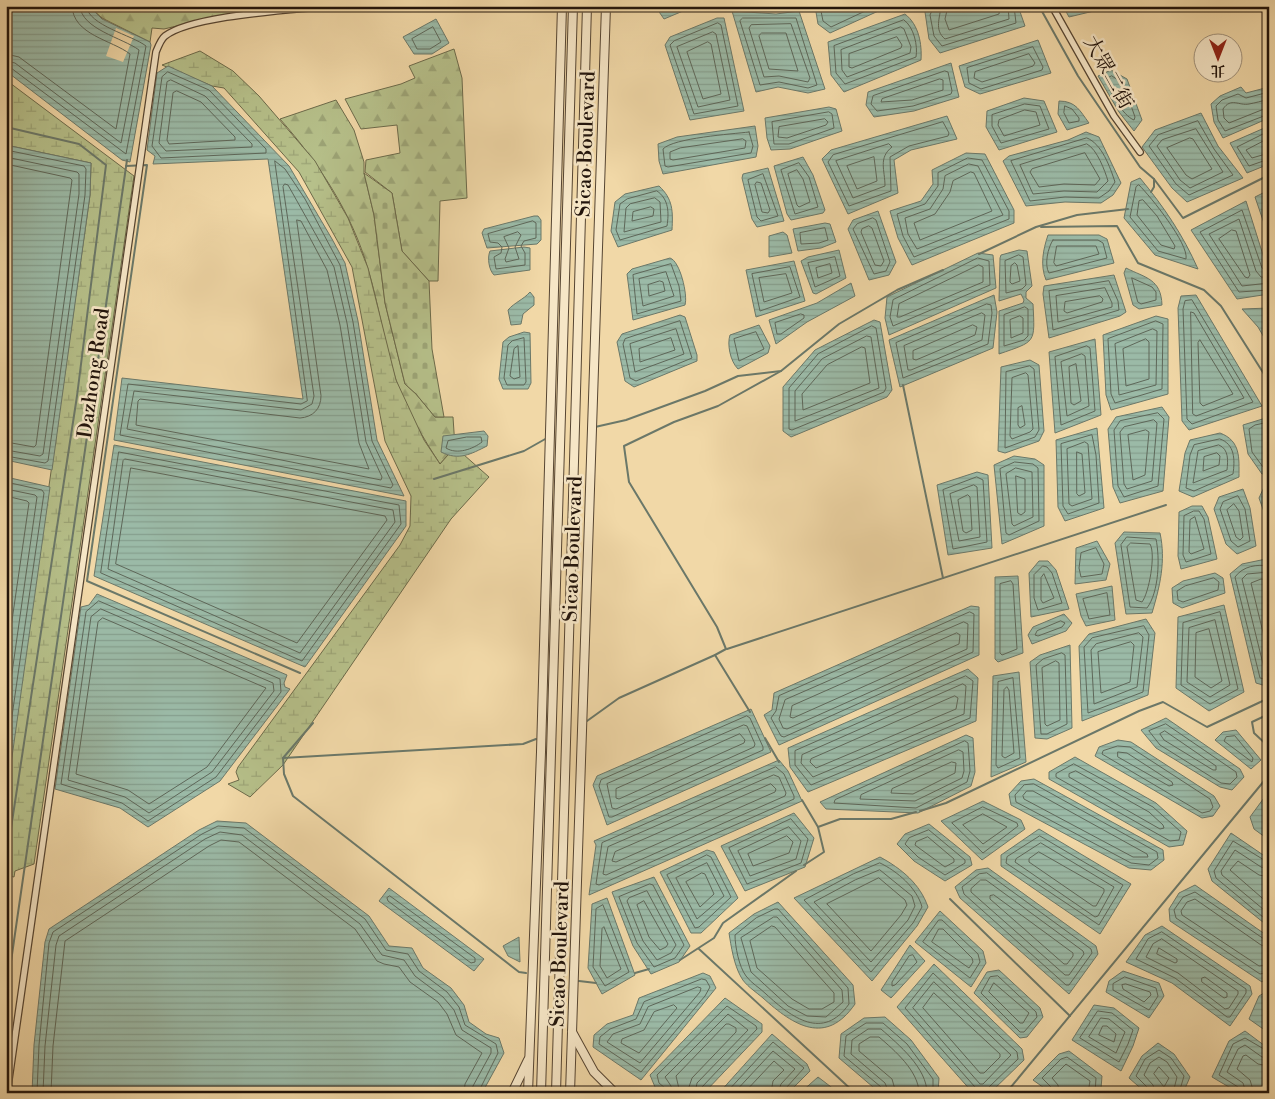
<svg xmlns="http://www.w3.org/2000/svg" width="1275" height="1099" font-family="'Libre Bodoni','Noto Serif TC',serif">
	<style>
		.forest { fill: url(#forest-firs); stroke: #6c6a4a }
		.wetland { fill: url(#wetland-marsh); stroke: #6c6a4a }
		.cemetery { fill: url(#cemetery-stones); stroke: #6c6a4a }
		.water { fill: url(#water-rules); stroke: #6b7869 }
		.pier { fill: #f1d8a7 }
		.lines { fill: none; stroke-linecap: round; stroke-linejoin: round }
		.shore { stroke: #5e6759; stroke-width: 1 }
		.stream { stroke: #6b7869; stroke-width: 2 }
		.minor-casing { stroke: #564532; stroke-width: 8 }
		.tertiary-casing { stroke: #564532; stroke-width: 10 }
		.minor { stroke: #f6e6c6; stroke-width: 5.5 }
		.tertiary { stroke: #f6e6c6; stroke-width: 8 }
		.labels { text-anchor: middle; stroke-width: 5; stroke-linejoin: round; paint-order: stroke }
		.street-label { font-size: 20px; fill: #22140b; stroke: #f6e6c6 }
	</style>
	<defs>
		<pattern id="forest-firs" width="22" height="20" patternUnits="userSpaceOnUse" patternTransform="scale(1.25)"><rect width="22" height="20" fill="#b6c08a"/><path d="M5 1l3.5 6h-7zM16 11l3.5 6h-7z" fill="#9ca476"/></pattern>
		<pattern id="wetland-marsh" width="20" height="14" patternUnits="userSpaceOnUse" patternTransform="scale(1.25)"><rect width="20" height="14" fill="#b6c08a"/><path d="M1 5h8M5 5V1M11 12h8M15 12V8" fill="none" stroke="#9ca476"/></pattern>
		<pattern id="cemetery-stones" width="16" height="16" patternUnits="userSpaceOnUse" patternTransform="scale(1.25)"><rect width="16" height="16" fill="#b6c08a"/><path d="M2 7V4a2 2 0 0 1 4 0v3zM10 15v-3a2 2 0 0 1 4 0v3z" fill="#9ca476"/></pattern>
		<pattern id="water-rules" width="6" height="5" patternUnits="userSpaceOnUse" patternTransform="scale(1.25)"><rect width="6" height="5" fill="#9bbaa7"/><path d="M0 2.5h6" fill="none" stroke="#859f8e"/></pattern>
	</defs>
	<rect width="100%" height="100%" fill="#f1d8a7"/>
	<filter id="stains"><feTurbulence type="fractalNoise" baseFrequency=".004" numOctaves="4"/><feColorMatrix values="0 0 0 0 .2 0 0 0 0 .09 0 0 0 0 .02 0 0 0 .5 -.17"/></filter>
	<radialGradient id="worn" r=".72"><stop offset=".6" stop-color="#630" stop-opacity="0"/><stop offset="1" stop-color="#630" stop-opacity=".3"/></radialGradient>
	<g class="forest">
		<polygon points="89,6 241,6 241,11 164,29 152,28 150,42 102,18"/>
		<polygon points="454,49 462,78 467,198 440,201 438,281 429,281 402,251 392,193 365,172 366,160 400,153 397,125 361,129 345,99 401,84 415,78 409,66"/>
		<path d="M336 100 354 130 364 162V173L374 215 385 303 405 384 416 394 435 417H453L455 447 440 464C423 438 406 409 396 380 384 344 379 305 368 269 352 213 318 162 280 119Z"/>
	</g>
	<g class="wetland">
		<polygon points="200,51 233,71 259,96 315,161 348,218 368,268 396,380 424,440 440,464 455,447 489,477 451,519 283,765 250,797 228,784 239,780 236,772 238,767 400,545 410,526 411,496 385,441 352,267 299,172 224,88 212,86 162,65"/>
		<polygon points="6,80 134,176 34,864 15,871 14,877 6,875 6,791 90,195 91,163 6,145"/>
	</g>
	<polygon class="cemetery" points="364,173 392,193 402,251 429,281 432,349 444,417 435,417 416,394 405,384 385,303 374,215"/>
	<g class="water">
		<polygon points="6,6 89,6 102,19 150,42 151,45 130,162 122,160 6,71"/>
		<polygon points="655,6 695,6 664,19"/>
		<polygon points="815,6 884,6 885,8 830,33 818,24"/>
		<polygon points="931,6 1018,6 1025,26 940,53 929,39 925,12"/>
		<polygon points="1063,6 1094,6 1094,11 1069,17"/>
		<polygon points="732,11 776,14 799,11 825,89 808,93 778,87 756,92"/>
		<path d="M905 14C919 25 922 44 921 60L844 92 831 75 828 42Z"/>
		<polygon points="717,18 724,18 744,111 690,120 665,45 670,37"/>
		<polygon points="436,19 449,43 432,54 414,54 403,37"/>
		<polygon points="1038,40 1051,73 980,94 965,87 959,66"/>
		<polygon points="951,63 959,97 914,111 874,117 866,105 868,92"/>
		<polygon points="168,66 212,86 289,166 332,239 345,263 358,321 377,440 404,496 114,440 122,378 303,399 268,159 153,164 155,156 147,150 157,73"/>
		<polygon points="1111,70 1127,79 1142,120 1134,131 1119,112 1098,76"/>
		<polygon points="1241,87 1246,93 1269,87 1269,118 1223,138 1214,122 1211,104 1220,96"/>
		<polygon points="1024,98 1044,101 1057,132 999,150 986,127 987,111"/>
		<path d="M1059 101C1076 101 1080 111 1089 123L1067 130 1058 114Z"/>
		<polygon points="829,107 836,109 842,131 790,149 771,150 767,138 765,118"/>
		<polygon points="1201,113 1218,146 1243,178 1187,202 1172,188 1142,147 1155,130"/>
		<polygon points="947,116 957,139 911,150 894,160 898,193 848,214 822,159 831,150"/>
		<polygon points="755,126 758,146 756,157 663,174 659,161 658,144 677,137"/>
		<polygon points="1269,126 1269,164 1247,173 1230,143"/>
		<polygon points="1086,132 1099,137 1121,183 1113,195 1101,203 1065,202 1026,206 1003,161 1009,156 1068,140"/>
		<polygon points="6,145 91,163 90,195 52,470 6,460"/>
		<polygon points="966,153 985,154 1014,210 1014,223 912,265 898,238 890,211 921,201 933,184 932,170"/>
		<polygon points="803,157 813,175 825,210 823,213 791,220 787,214 774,166"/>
		<polygon points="768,168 784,221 757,227 752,219 742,178 743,174"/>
		<path d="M1140 178C1164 207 1183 235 1198 269L1155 255 1124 218 1131 182Z"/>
		<path d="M659 186C673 199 673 211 672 230L618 247 611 231 615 202 625 194Z"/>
		<polygon points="1269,190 1269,238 1255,197"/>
		<polygon points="1246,201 1269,274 1269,294 1237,299 1191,230"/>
		<polygon points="878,211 896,262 889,275 869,280 848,229 853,220"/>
		<polygon points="534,216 538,216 541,220 541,240 537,244 487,248 482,233 484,229"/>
		<polygon points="825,223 830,224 836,242 821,248 798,251 793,229"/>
		<polygon points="783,232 787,235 792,253 769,257 769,236"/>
		<path d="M1048 235H1099L1107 239 1114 263 1046 280C1040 265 1043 250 1048 235Z"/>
		<path d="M524 247 530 248V270L494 275C489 270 487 258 490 251Z"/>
		<polygon points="839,250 846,278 816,294 813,293 801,261 808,257"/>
		<path d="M1019 250 1027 251 1032 286 1026 292V298L1033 304C1035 344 1036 341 999 354V311L1023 303 1024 300 1021 294 999 301 1000 258 1001 255Z"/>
		<polygon points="978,253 993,255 996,288 889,335 885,318 887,297"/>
		<path d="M670 258C680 261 688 295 685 305L633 320 627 274 632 269Z"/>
		<polygon points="794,261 805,301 756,317 746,270"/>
		<path d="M1126 268C1146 278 1161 279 1162 305L1139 309 1133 305 1124 273Z"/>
		<polygon points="1114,275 1126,312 1120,316 1049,338 1043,294 1044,286"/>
		<polygon points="851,283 855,296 807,322 776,344 769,320 817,303"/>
		<path d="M530 292 534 297V305L523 314 521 324 511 325 508 310C515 302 523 300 530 292Z"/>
		<polygon points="994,295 997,312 993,348 900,387 889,340"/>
		<polygon points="1196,295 1262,406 1189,430 1182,421 1178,308 1181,296"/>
		<polygon points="1269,308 1269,346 1258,327 1242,309"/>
		<polygon points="680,315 685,317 697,355 697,361 634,387 625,381 617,342 622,334"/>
		<polygon points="1156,316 1168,319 1168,394 1111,410 1106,395 1103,335"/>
		<polygon points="874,320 880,322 892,390 887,397 791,437 783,431 783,387 815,350"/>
		<path d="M759 325 770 346 768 353 738 369C730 361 727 344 730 335Z"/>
		<polygon points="524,332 530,333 531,383 528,389 503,389 499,379 503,342 509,337"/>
		<polygon points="1095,339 1101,415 1055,433 1049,352"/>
		<polygon points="1030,360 1039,365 1044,431 1039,441 1005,453 998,451 1001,367"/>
		<polygon points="1162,407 1169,417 1163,491 1120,503 1113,487 1108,429 1116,417"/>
		<polygon points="1269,417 1269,472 1262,474 1248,454 1243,425"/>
		<polygon points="1097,428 1104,508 1065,521 1058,507 1056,440"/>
		<path d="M484 431 488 436 487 446C471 454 459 461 441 452L443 436Z"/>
		<path d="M1220 433C1241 441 1239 458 1239 477L1193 497 1179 491 1185 453 1190 440Z"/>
		<polygon points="114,445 406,501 406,526 305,667 94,576"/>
		<polygon points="1014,456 1035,459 1044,465 1044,526 1002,544 994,465"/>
		<polygon points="977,472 988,475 992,548 948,555 937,485"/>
		<polygon points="6,477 50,487 11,764 6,763"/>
		<polygon points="1269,484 1269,526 1259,498 1265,485"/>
		<polygon points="1243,489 1250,508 1256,546 1237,554 1226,544 1214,509 1219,497"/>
		<polygon points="1192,506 1202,506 1208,517 1217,559 1181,569 1178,556 1179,512"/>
		<path d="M1124 532 1160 533C1166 561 1160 586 1152 613L1126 614 1115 543Z"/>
		<polygon points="1097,541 1110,564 1106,580 1075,584 1076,548"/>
		<polygon points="1266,559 1269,568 1269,683 1266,686 1256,683 1230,574 1242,564"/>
		<polygon points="1039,561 1048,561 1056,570 1069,609 1031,617 1029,573"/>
		<polygon points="1215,573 1223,578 1225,593 1182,608 1173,603 1172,588 1183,581"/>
		<polygon points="1018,576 1023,653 998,662 995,659 995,577"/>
		<polygon points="1112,586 1115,620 1086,626 1081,616 1076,594"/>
		<polygon points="97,594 287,675 284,683 285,687 290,689 220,781 148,827 120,808 55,789 81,607 89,605"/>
		<polygon points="1224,605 1244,692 1209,711 1176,688 1178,617"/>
		<polygon points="971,606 979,607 979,655 779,745 764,715 772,710 774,693"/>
		<polygon points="1064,614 1072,623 1066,631 1032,644 1028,635 1033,627"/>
		<polygon points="1146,619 1155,633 1148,695 1082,721 1079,646 1089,634"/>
		<polygon points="1070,645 1072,728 1047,739 1035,738 1030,662 1040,655"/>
		<polygon points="968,669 978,678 976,721 808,792 790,767 788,748"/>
		<polygon points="1019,672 1026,762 991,777 993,676"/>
		<polygon points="751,709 771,752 607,825 593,785 597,776"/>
		<polygon points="1166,718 1240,769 1244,777 1232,790 1220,787 1156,748 1141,730"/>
		<polygon points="1236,730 1261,760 1251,769 1215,740 1223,732"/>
		<polygon points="966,735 973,738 975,772 971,786 918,813 826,809 820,802"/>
		<polygon points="1118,740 1131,742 1214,796 1220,806 1213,816 1202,818 1095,756 1099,747"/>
		<polygon points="1075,757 1156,803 1187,831 1183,845 1169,847 1049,779 1049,772"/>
		<polygon points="779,760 788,771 802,801 589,895 596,845 594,841"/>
		<polygon points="1034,779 1163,850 1164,860 1151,870 1129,868 1011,805 1009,794 1021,781"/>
		<polygon points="1269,791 1269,840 1254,829 1250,817"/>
		<polygon points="983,801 1021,820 1025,829 982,860 941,821"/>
		<polygon points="794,813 814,838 805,867 745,891 721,846"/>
		<polygon points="217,821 246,823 369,916 389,946 412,948 423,968 451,988 464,1005 469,1022 486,1034 499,1038 504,1053 482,1093 32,1093 34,1045 45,942 49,929 199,830"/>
		<polygon points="929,824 970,857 972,865 945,881 914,861 897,844 905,834"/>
		<polygon points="1039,829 1131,884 1100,934 1001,866 1001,855"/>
		<polygon points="1231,833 1269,859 1269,927 1212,881 1208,869"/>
		<polygon points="707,850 714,852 738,898 701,933 691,933 660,872"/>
		<path d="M880 857C902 869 920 884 928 907L917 926 872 981 794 898Z"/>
		<polygon points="988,868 1096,946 1098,954 1069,994 960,898 955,887 976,870"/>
		<polygon points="654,877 690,946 679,962 651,974 633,946 612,892"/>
		<polygon points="1195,885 1269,937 1269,974 1262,982 1170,921 1169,909 1179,893"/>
		<polygon points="389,888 484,959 474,971 379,901"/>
		<polygon points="607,898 635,975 602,994 588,968 592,904"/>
		<path d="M778 902 853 985 855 1004C826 1046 794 1026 763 998 756 992 745 985 741 977 734 965 731 946 729 933L754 914Z"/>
		<polygon points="940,911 983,951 986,963 971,987 915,942"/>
		<polygon points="1162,926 1250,986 1252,994 1230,1026 1172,983 1126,962 1145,935"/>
		<polygon points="519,937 520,962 508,956 503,946"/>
		<polygon points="910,945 925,961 891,998 881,990"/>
		<polygon points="934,964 1022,1049 1024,1060 990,1093 973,1093 897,1007"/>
		<polygon points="999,970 1040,1008 1043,1017 1027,1037 1020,1038 974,993 987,972"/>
		<polygon points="1123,971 1159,983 1164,996 1149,1018 1106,992 1109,981"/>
		<polygon points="703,973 710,976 716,988 641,1080 593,1047 594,1035 607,1024 633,1015 639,998"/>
		<polygon points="1269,990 1269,1033 1249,1019 1259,996"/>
		<polygon points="725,998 762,1024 762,1032 704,1093 666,1093 655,1087 650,1075"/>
		<polygon points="1094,1005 1114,1008 1139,1028 1133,1046 1121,1071 1072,1040"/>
		<polygon points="885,1017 911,1040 939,1078 938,1093 880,1093 839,1058 841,1034 864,1018"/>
		<polygon points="1245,1031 1269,1049 1269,1093 1239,1093 1212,1077 1229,1041"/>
		<polygon points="772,1034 807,1064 810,1071 788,1093 719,1093"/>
		<polygon points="1158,1043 1174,1054 1190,1077 1183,1093 1146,1093 1129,1078 1142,1056"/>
		<polygon points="1069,1051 1102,1076 1101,1089 1098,1093 1051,1093 1033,1080 1059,1054"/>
		<polygon points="818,1077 839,1093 800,1093"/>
	</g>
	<polygon class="pier" points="116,28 134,36 123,62 106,56"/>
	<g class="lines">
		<g class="shore">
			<polyline points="820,6 823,21 831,27 876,6"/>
			<polyline points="934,6 930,15 934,36 942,46 1016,23 1014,6"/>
			<path d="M941 6C940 18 934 30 945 39L1009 19 1008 6"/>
			<polyline points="948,6 945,19 949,30 999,14 1000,6"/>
			<polygon points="743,18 796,18 817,85 808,88 779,82 760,85 740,21"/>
			<path d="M904 20C914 27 918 46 916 57L845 84 836 73 834 46Z"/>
			<polygon points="718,23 721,25 738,106 694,114 670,45 674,41"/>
			<polygon points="791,24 810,78 808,82 779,76 764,77 749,28 751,25"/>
			<polygon points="433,27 441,42 430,49 417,49 412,39"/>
			<polygon points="901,27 904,29 911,47 910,53 847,77 842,70 841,50"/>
			<polygon points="713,32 716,34 730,100 698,107 677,47"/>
			<polygon points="762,33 786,33 798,71 769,69 759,36"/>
			<polygon points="897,37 902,45 901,48 852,68 849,67 849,54"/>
			<polygon points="708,42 711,44 721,94 703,99 687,52"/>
			<polygon points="1033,47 1043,67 1042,70 981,89 969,83 967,68"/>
			<path d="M6 54 19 57 116 129 130 54C112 40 73 35 72 6"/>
			<polygon points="1029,54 1035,63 1033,66 982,82 974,78 975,72"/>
			<path d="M6 61 15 63 121 143 139 50C123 38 81 29 80 6"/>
			<path d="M6 67 11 68 126 154 146 46C132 35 89 26 86 6"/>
			<polygon points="945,71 948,72 952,91 951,94 913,106 877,111 871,104 873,96"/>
			<polygon points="168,72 209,90 266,149 266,153 161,158 152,146 162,77"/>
			<path d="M1112 76 1123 83 1135 117 1134 120C1123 116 1108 90 1106 79Z"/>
			<polygon points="940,79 943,80 943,90 912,100 881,102 882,99"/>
			<polygon points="171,80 205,96 252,144 252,147 166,151 159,143 167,82"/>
			<polygon points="177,91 201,102 235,137 235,140 169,144 167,140 173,93"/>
			<polyline points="1269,92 1246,98 1238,94 1222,100 1216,106 1218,120 1225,131 1269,114"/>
			<path d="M1269 99C1262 101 1255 103 1249 104 1239 106 1231 97 1223 109L1224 118 1229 123 1269 107"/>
			<polygon points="1025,104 1040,106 1049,129 1001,143 992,126 992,115"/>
			<polygon points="1065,106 1072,109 1079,118 1079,121 1069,123 1064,113"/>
			<polygon points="1025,110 1036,112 1040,125 1004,136 998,125 999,120"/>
			<polygon points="829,112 832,114 834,128 789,144 774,144 772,122"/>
			<polygon points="825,119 828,122 826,125 787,138 778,137 779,127"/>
			<polygon points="1198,121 1214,149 1233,175 1189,195 1176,184 1149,146 1158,135"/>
			<polygon points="943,122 949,133 948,136 909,146 890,157 891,191 849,206 828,162 833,155"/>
			<polygon points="1196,129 1223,172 1190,188 1180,180 1157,146 1162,140"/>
			<polyline points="1269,131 1237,147 1249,166 1269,159"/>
			<path d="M749 132 753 146 751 153 668 167 665 166 663 149C673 138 732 134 749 132Z"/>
			<path d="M1087 138C1102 144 1110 167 1115 182L1109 191 1099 198 1065 197 1030 201 1011 161Z"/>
			<polygon points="1190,138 1193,139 1212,169 1192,179 1186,175 1167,148"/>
			<polyline points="1269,138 1246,150 1252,158 1269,153"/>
			<polygon points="743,139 746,141 745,148 673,160 670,159 670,152 680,148"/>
			<path d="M889 144 892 147C878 158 885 170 885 186L853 198 836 161Z"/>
			<path d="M1087 144C1097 149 1105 171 1108 181L1097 192 1064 191 1033 194 1020 165Z"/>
			<polyline points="6,150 84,166 86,169 85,195 48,461 45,463 6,456"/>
			<polygon points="1085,153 1100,179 1095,185 1064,184 1039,187 1030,172 1032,169"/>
			<polyline points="6,157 77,172 79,174 79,194 43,454 40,456 6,450"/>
			<polygon points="874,157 877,181 857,189 847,166"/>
			<polygon points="968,158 982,160 1009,211 1009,219 914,257 903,236 897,214 925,204 938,186 938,173"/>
			<polygon points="275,161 285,169 305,199 340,265 353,322 372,441 393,485 391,488 120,435 128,384 301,404 307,401"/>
			<polygon points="799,163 809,177 818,207 795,214 781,170"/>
			<polyline points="6,164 70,178 72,180 36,445 34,447 6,442"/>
			<polygon points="969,164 978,166 1003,215 917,249 908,234 905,218 930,209 943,189 945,176"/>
			<polygon points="797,170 803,179 810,202 799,207 797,205 788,174"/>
			<polygon points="971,172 974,173 992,211 920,240 914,223 935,214 950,192 953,181"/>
			<polygon points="763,174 778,216 761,221 757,217 748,180"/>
			<polygon points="757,182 761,183 770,210 768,213 762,212 755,185"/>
			<polygon points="285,184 288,185 334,267 347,323 366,442 382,477 381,480 127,429 134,391 301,410 312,404 314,396 283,187"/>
			<path d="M1139 185C1151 197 1189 244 1186 259L1158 251 1130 217 1136 187Z"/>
			<path d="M657 191C669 199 669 213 667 226L620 240 616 230 620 204 627 199Z"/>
			<polygon points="655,198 660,202 661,222 624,232 626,208 630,204"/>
			<polygon points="1143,200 1157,216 1175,246 1174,249 1161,245 1137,215 1139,201"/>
			<polygon points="651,207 654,209 653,216 632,221 633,212"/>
			<polygon points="873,218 876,220 890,262 886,271 874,274 853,229 857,224"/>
			<path d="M297 220 301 221 327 270 340 325 359 443 369 469 136 425 138 401 140 399 300 418C313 417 321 409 321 396Z"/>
			<polygon points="533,221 536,223 536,238 524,241 521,246 525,253 525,265 496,269 494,257 501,253 502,247 498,243 490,242 488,234"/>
			<polygon points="869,226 872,228 884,261 881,266 875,265 861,232 862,229"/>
			<polygon points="825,228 828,240 819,243 801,244 800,233"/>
			<polygon points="1232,230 1236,231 1250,275 1248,278 1245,277 1219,239"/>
			<polygon points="518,232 521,235 515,247 519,259 506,262 505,259 509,248 504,237"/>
			<path d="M1053 240H1098L1103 243 1107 258 1049 273C1044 265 1048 247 1053 240Z"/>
			<polygon points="1057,246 1096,246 1099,254 1056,266 1054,263"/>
			<polygon points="1019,255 1023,257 1026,285 1022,289 1006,293 1005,261"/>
			<polygon points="835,257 840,276 815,287 808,263"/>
			<polygon points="978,258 989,261 990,285 893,326 890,317 893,300"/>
			<polygon points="1015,263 1017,265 1020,281 1012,284 1010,282 1011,266"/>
			<polygon points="671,264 679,286 681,301 637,314 633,275"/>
			<polygon points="830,264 832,273 818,278 816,268"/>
			<polygon points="979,265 983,267 983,282 900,317 897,317 899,304"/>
			<polygon points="790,267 800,297 760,311 752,274"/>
			<polygon points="666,272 674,296 643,306 639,279"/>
			<polyline points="1269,272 1262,268 1242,210 1200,232 1239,292 1269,290"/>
			<polygon points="786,274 792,293 764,302 759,278"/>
			<polygon points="1132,278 1152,287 1156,292 1156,300 1141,304 1138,302"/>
			<polyline points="1269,278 1261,277 1256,271 1239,219 1209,234 1242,286 1269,283"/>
			<polygon points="660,281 663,282 665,291 649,296 648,285"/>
			<polygon points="1109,281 1118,301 1119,310 1053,330 1049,291"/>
			<polygon points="1105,288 1112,303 1112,307 1058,322 1056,296"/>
			<polygon points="1100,296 1103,299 1102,302 1067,313 1064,311 1065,302"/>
			<polygon points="1192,300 1253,402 1192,424 1187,419 1183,309 1185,301"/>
			<polygon points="987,304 991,305 992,313 988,344 903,378 896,343"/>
			<polygon points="1025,307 1028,309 1028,336 1024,340 1004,346 1004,315"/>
			<polygon points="1191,312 1194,313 1244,398 1196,416 1193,414"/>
			<polygon points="982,313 985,315 982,340 911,370 908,370 904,346"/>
			<polygon points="801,314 804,315 804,318 781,334 777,334 775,323"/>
			<polygon points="1020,316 1023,318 1023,333 1011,338 1010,320"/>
			<polygon points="680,321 692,358 636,381 630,378 623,344 625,339"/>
			<polygon points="1156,321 1163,324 1162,389 1115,403 1111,394 1108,339"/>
			<polygon points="973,325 977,327 975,335 916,360 913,359 913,351"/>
			<polygon points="872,326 876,328 886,388 884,392 792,430 789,429 789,388 818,354"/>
			<polygon points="676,329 684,354 635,372 630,344"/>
			<polygon points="1153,329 1157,331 1156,385 1119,395 1115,344"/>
			<polygon points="756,332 764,349 739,361 734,339"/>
			<polygon points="867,336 871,337 879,388 795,421 795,391 822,359"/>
			<polygon points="524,338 526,382 524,385 507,385 504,378 508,345 512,341"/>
			<polygon points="671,338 675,350 640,362 639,349"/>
			<polygon points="1146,339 1149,342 1149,379 1126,386 1123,349"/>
			<polygon points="1200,340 1233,394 1203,406 1200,403 1198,343"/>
			<polygon points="518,346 520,377 514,379 510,376 514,349"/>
			<polygon points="1087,346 1090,348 1095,411 1061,425 1055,357"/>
			<polygon points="862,347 865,348 870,383 803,410 802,394 827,365"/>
			<polygon points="1082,354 1085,356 1089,406 1067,416 1061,362"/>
			<polygon points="1076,364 1081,401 1074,405 1071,403 1069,367"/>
			<polygon points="1030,366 1034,369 1039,430 1035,437 1005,448 1006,372"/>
			<polygon points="1026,373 1028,375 1033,429 1030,432 1012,439 1010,436 1012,378"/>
			<polygon points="1022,406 1025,425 1020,428 1018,425 1018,408"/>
			<polygon points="1158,413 1164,419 1158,486 1124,497 1118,486 1114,430 1120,421"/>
			<polygon points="1154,420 1157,423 1152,481 1127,489 1124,484 1120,432 1124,427"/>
			<polyline points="1269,422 1255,425 1249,429 1252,452 1263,467 1269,468"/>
			<polygon points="1146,430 1149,432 1145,475 1133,480 1128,435"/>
			<polygon points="1092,435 1096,455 1099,503 1068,514 1063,506 1061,444"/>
			<path d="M467 437H481L482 442C473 449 457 455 446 448L448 441Z"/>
			<path d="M1220 439C1235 444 1235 460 1233 474L1194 491 1186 488 1190 455 1194 445Z"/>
			<polygon points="1085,442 1088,444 1092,499 1072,506 1069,504 1067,449"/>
			<path d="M1219 445C1229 449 1228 461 1227 470L1193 483 1198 451Z"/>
			<polygon points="119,452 399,505 401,524 302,661 101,573"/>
			<polygon points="1077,452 1082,454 1085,493 1079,496 1077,494"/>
			<polygon points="1217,453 1220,456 1219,465 1203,471 1204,457"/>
			<polygon points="125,459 393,510 395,522 300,653 108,569 123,461"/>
			<polygon points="1015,462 1033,464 1038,468 1039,521 1009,535 1006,533 1000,469"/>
			<polygon points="131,468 385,516 387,520 297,643 116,564"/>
			<polygon points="1016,468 1032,472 1033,517 1014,526 1012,524 1006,474"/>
			<polygon points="1016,476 1025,479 1025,512 1021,515 1018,513"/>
			<polygon points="977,477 983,480 987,542 953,549 943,490"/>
			<polyline points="6,482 42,490 44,493 6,758"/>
			<polygon points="974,485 977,487 980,537 959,541 950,494"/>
			<polyline points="6,489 35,495 37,497 6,715"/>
			<polygon points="968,495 970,497 972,530 966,533 963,531 958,500"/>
			<polyline points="6,496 27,501 29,503 6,662"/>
			<polygon points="1238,496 1245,509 1250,541 1238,547 1231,541 1220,509 1223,502"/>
			<polygon points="1234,504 1239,511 1243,537 1240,540 1236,537 1227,510"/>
			<polygon points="1194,511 1199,511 1204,519 1211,554 1186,562 1183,555 1184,516"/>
			<polygon points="1195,517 1204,549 1191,554 1189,552 1190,520"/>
			<path d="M1127 537 1156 539C1160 558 1159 592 1147 608L1130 607 1121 545Z"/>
			<path d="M1131 543 1150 544C1156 554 1149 593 1142 602L1136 600 1127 547Z"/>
			<polygon points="1096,548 1104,564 1102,574 1081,577 1079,568 1081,553"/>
			<polygon points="1043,566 1047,567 1052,573 1062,603 1038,610 1034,598 1034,575"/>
			<path d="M1269 566C1257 564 1243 566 1235 577L1260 678 1269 680"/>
			<polyline points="1269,572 1247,574 1242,579 1265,672 1269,674"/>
			<polygon points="1044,574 1054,598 1043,603 1041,600 1041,578"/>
			<polygon points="1214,578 1219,582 1218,590 1183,602 1178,600 1177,591 1185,586"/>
			<polyline points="1269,580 1261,579 1251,583 1269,657"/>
			<polygon points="1011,581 1013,584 1017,649 1002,655 1000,653 1000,584"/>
			<polygon points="1107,593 1110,615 1089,619 1083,599"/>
			<polygon points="99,601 280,679 281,692 216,777 148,821 122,803 61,784 86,612"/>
			<polygon points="101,609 273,683 274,691 212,772 149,813 125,797 68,780 91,617"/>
			<polygon points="970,612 974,614 973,652 784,737 781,736 771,718 776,711 779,696"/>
			<polygon points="1220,612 1238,689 1210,704 1181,685 1183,623"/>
			<polygon points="103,618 266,688 207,767 149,804 128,790 76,774 98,622"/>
			<polygon points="1215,620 1230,685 1210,697 1187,682 1189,628"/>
			<polygon points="1061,621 1065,623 1062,627 1038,636 1035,635 1037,631"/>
			<polygon points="964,622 968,624 967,649 787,729 783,728 779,719 785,700"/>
			<polygon points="1144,626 1149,635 1143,692 1088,713 1084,647 1092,638"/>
			<polygon points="1209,629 1222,681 1211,688 1195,677 1196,633"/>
			<polygon points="957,633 960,635 959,644 793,718 790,717 792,706"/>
			<polygon points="1139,633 1143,637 1137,687 1094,704 1091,650 1096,644"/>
			<polygon points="1131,642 1134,645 1130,682 1101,693 1098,652"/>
			<polygon points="1062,653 1065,655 1067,724 1047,734 1041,734 1036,665 1043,659"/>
			<polygon points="1056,661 1059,663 1060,720 1047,726 1045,724 1042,668"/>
			<polygon points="966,676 973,681 970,718 811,785 795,765 795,751"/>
			<polygon points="1013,678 1020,758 998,768 996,765 998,682"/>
			<polygon points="963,684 966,686 964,714 813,777 801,763 802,755"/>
			<polygon points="1007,687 1009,690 1014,753 1005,758 1002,756 1004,690"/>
			<polygon points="955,696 958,698 956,709 816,768 810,762 811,759"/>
			<polygon points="747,716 750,718 763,747 763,750 612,817 609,817 599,786 601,780"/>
			<polygon points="1166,724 1236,772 1237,777 1230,784 1221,783 1160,745 1149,731"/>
			<polygon points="744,725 747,726 755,744 754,747 616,809 612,808 607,784"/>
			<polygon points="1165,731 1216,766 1216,770 1213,770 1164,740 1160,734"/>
			<polygon points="740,734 745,740 744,743 619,799 616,798 616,789"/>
			<polygon points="1235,736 1253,758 1252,762 1224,741 1226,737"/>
			<polygon points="965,741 968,743 970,771 967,782 916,808 834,803 835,800"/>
			<polygon points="1118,746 1130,747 1210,799 1213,807 1210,811 1202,813 1102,754 1103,751"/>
			<polygon points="959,750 963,752 964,771 962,778 915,801 860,799 861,795"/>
			<polygon points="1118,752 1127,753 1172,782 1173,785 1169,786 1118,757"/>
			<polygon points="952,762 956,763 955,773 913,794 891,793 892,789"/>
			<polygon points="1074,764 1153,807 1181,832 1179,840 1170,841 1056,777 1056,774"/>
			<polygon points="776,767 784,774 794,796 794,799 599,885 596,884 602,843"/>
			<polygon points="1076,771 1149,812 1163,825 1164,828 1160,829 1069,777 1069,774"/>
			<polygon points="774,775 779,777 786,793 785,796 606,875 603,874 608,847"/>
			<polygon points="771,784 776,789 775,792 616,862 612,861 615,852"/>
			<polygon points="1034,784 1157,852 1158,858 1149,865 1131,863 1016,802 1015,795 1024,785"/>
			<polygon points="1027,791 1033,791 1147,854 1148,857 1133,857 1024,799 1023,796"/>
			<polygon points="983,807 1017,823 1018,826 983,853 952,823"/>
			<polygon points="983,814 1007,827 983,844 963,825"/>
			<polygon points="791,819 808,839 801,863 747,884 729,848"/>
			<polygon points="789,827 801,841 796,859 750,876 738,851"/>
			<polygon points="929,830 965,860 965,863 945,875 918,857 905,844 909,838"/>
			<polygon points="787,836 793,842 789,853 753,866 748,854"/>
			<polygon points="1040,836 1123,885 1099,925 1006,863 1007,857"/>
			<polygon points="928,837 954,859 954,862 945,867 915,845 916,842"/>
			<polygon points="1041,843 1114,887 1098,916 1095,917 1015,862 1016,859"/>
			<polygon points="1039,852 1104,889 1104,892 1096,906 1093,906 1029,862 1029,859"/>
			<polygon points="707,855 711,857 731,897 699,927 695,928 667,875"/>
			<polygon points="707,863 724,896 697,919 676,878"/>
			<path d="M880 863C897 871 917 888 922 907L913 923 871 972 804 900 853 874Z"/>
			<polyline points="1269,863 1233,841 1214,871 1216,878 1269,922"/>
			<polyline points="1269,869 1261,867 1235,850 1221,871 1222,875 1269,914"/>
			<polygon points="880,870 912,896 915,906 908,920 871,962 814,902 855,880"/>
			<polygon points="702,873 705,874 714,894 700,907 686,882"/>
			<polygon points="987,873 1091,949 1092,953 1069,985 1066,985 964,894 962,887 979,874"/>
			<polyline points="1269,877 1259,875 1238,861 1230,870 1269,904"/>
			<polygon points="879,878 905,900 907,905 901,915 871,951 827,904"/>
			<polygon points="981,880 986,880 1083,951 1084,954 1069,975 1065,975 971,892 971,889"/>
			<polygon points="650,884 653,885 684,945 675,958 654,967 637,943 619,897"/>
			<polygon points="647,891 676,945 671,953 657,960 643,941 627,901 629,898"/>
			<polygon points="994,895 1073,953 1073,956 1067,964 1064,964 990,899 990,896"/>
			<polygon points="390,896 475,958 475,962 471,963 388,901 387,898"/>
			<polygon points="644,901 668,944 666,947 660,950 649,937 637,905"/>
			<polygon points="603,905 629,972 605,986 593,967 596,909"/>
			<path d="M775 909H778L848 988 849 1004C823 1041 792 1018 766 994 760 988 751 983 746 976 739 967 735 946 735 935L756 918Z"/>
			<polygon points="774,917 777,917 842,990 843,1002 826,1017 807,1016 788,1006 751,972 741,938"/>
			<polygon points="939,920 942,920 978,954 980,962 970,978 923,942"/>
			<polygon points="772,926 775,927 834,993 834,1002 822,1009 809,1009 792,999 757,968 750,941"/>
			<polygon points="604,927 621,969 607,978 600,966 602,929"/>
			<polygon points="939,929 943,929 972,958 973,962 969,968 932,942"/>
			<polygon points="1162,932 1246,989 1246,993 1230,1017 1227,1017 1175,978 1136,959 1148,939"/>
			<polygon points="1162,939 1238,991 1238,994 1229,1008 1225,1009 1178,973 1146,957 1153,944"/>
			<polyline points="1269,941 1264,939 1195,892 1183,897 1174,910 1176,918 1260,974 1269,972"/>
			<polyline points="1269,947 1261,945 1195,899 1187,902 1181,911 1182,915 1259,966 1269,965"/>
			<polygon points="1159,948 1177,959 1177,962 1175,963 1157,954"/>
			<polygon points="913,955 917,962 895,985 892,986 892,982 909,956"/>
			<polygon points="998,976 1036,1012 1037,1017 1024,1032 1020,1032 981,993 990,977"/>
			<polygon points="1125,977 1156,988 1158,996 1149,1010 1113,990 1113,984"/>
			<polygon points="1202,978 1205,977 1227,993 1227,997 1224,998 1202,982"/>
			<polygon points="702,979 706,980 710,987 705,996 641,1072 599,1044 600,1037 610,1029 636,1019 644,1002"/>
			<polygon points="934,982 1011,1055 983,1084 980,1084 913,1008"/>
			<polygon points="994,983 1029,1013 1023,1023 1020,1023 989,992"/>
			<polygon points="1126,984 1150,992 1151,995 1144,1002 1123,989 1122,985"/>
			<polygon points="698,987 701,988 700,992 640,1063 607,1042 613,1034 640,1024 648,1007"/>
			<polygon points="934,993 1000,1054 1000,1057 984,1073 980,1073 923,1008"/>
			<polygon points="674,1005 677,1008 639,1053 621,1043 622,1039 644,1030 654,1012"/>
			<polygon points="1098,1011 1112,1013 1133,1030 1128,1044 1119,1062 1080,1038"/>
			<polygon points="1101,1018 1109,1019 1125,1032 1116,1053 1089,1037"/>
			<polygon points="1103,1026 1107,1026 1116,1034 1114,1042 1099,1035"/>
			<polygon points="1159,1067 1169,1078 1164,1087 1154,1074"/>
			<polyline points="37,1093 39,1045 49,943 53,932 202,834 218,826 244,828 365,919 386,950 408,954 419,971 447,992 459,1007 465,1025 496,1044 498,1053 478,1093"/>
			<polyline points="43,1093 45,1046 56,945 59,936 205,839 220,832 242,835 360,924 382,955 404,960 415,976 443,997 454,1010 462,1030 491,1048 491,1053 473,1086 471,1093"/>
			<polyline points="51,1093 53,1046 65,941 209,846 221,840 239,842 355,929 377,961 384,964 399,967 410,982 438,1002 447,1014 456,1035 482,1053 465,1084 464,1093"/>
			<polyline points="666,1093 665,1088 659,1083 657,1075 727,1006 756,1026 757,1029 702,1087 701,1093"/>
			<polyline points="673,1093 671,1086 665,1077 728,1014 748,1030 697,1083 695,1093"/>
			<polyline points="680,1093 676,1076 726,1024 729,1024 736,1028 736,1032 692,1078 687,1093"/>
			<polyline points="726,1093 773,1042 804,1068 786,1088 784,1093"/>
			<polyline points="734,1093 773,1051 795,1069 781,1084 778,1093"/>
			<polyline points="744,1093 774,1061 784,1070 773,1081 771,1093"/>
			<polyline points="882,1093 881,1087 844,1056 846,1036 866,1023 883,1023 907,1044 933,1079 933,1093"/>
			<path d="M889 1093 885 1083 851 1054 852 1040 868 1029H881C899 1045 927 1068 927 1093"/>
			<path d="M896 1093 892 1079 859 1051V1044L870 1037H879C894 1050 919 1071 919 1093"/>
			<polyline points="976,1093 975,1087 905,1008 933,973 1017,1052 1018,1059 989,1087 987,1093"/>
			<polyline points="1053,1093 1052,1088 1042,1078 1061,1059 1067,1057 1096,1078 1095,1093"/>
			<polyline points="1059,1093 1058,1085 1052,1078 1066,1064 1090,1081 1088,1093"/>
			<polyline points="1149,1093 1148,1088 1136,1076 1145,1059 1159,1050 1171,1058 1184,1076 1179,1093"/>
			<polyline points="1155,1093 1153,1085 1144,1075 1150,1063 1159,1057 1167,1062 1177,1077 1173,1093"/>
			<polyline points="1240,1093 1238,1087 1219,1075 1233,1044 1245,1038 1269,1052"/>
			<polyline points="1246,1093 1243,1083 1227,1072 1238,1049 1245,1045 1262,1057 1269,1059"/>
			<polyline points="1254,1093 1250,1080 1237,1069 1243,1056 1246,1055 1258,1064 1269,1066"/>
		</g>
		<g class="stream">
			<polyline points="1039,6 1078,76 1140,167 1154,179 1183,218 1269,175"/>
			<polyline points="6,127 79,144 106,165 77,396 6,861"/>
			<polyline points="126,166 147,165 87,581 300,673"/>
			<polyline points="1151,192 1154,187 1154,179"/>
			<polyline points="1041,227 1117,226 1138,263 1204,290 1221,306 1269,382"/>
			<polyline points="979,254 1036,227 1077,215 1128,209"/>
			<polyline points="903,385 943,578"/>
			<polyline points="595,427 626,420 705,391 738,376 781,371 839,324 897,290 943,270"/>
			<polyline points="434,479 524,451 547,438"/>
			<polyline points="727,649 1166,505"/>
			<polyline points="750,712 715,655 726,649 717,627 629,482 624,446 674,422 718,406 781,371"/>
			<polyline points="1269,714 1252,722 1254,733 1269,747"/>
			<polyline points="587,721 619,698 715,655"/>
			<polyline points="313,723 283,758 284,774 293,796 519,972 526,973"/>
			<polyline points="765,738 779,762"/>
			<polyline points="283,758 523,744 536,739"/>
			<polyline points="802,800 818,827 824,852 804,865"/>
			<polyline points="920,811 946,803 1139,711 1163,702 1207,727 1269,698"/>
			<polyline points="818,827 840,819 891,819 916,812"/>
			<polyline points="950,899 1070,1016"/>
			<polyline points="699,949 855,1093"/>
			<polyline points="6,953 10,966"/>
			<polyline points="680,960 714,938 723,923 796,871"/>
			<polyline points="635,973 649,969"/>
			<polyline points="579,981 596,983"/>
			<polyline points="6,996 127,160"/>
			<polyline points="1006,1093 1269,775"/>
		</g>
		<g class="minor-casing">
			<g id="minor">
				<polyline points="1052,6 1114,116 1140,152"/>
				<path d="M7 1093 156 52C158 47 161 39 165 36 192 15 293 10 329 6"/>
			</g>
		</g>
		<g class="tertiary-casing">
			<g id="tertiary">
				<polyline points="572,1032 594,1072 615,1093"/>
				<polyline points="512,1093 528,1060"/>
				<polyline points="528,1093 541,752 562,6"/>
				<polyline points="541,1093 573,6"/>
				<polyline points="556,1093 587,6"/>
				<polyline points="570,1093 606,6"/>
			</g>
		</g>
		<use href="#minor" class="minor"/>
		<use href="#tertiary" class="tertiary"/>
	</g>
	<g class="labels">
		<g class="street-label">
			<text transform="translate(1109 72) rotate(61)" y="7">大眾二街</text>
			<text transform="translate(585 144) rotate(-88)" y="7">Sicao Boulevard</text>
			<text transform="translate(93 373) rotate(-82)" y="7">Dazhong Road</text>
			<text transform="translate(572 549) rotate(-88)" y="7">Sicao Boulevard</text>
			<text transform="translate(559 954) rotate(-88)" y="7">Sicao Boulevard</text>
		</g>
	</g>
	<rect width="1275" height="1099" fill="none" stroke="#f1d8a7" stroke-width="25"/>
	<rect x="8" y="8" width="1260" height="1084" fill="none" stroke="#22140b" stroke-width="2.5"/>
	<rect x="12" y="12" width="1250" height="1074" fill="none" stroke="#22140b"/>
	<g transform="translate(1218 58) rotate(180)"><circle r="24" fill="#f6e6c6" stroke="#a1927b"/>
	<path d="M0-4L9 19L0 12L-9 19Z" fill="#8f2418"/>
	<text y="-8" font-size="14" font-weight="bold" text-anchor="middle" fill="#22140b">北</text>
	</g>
	<rect width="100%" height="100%" filter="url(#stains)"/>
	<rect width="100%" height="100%" fill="url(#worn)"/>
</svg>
